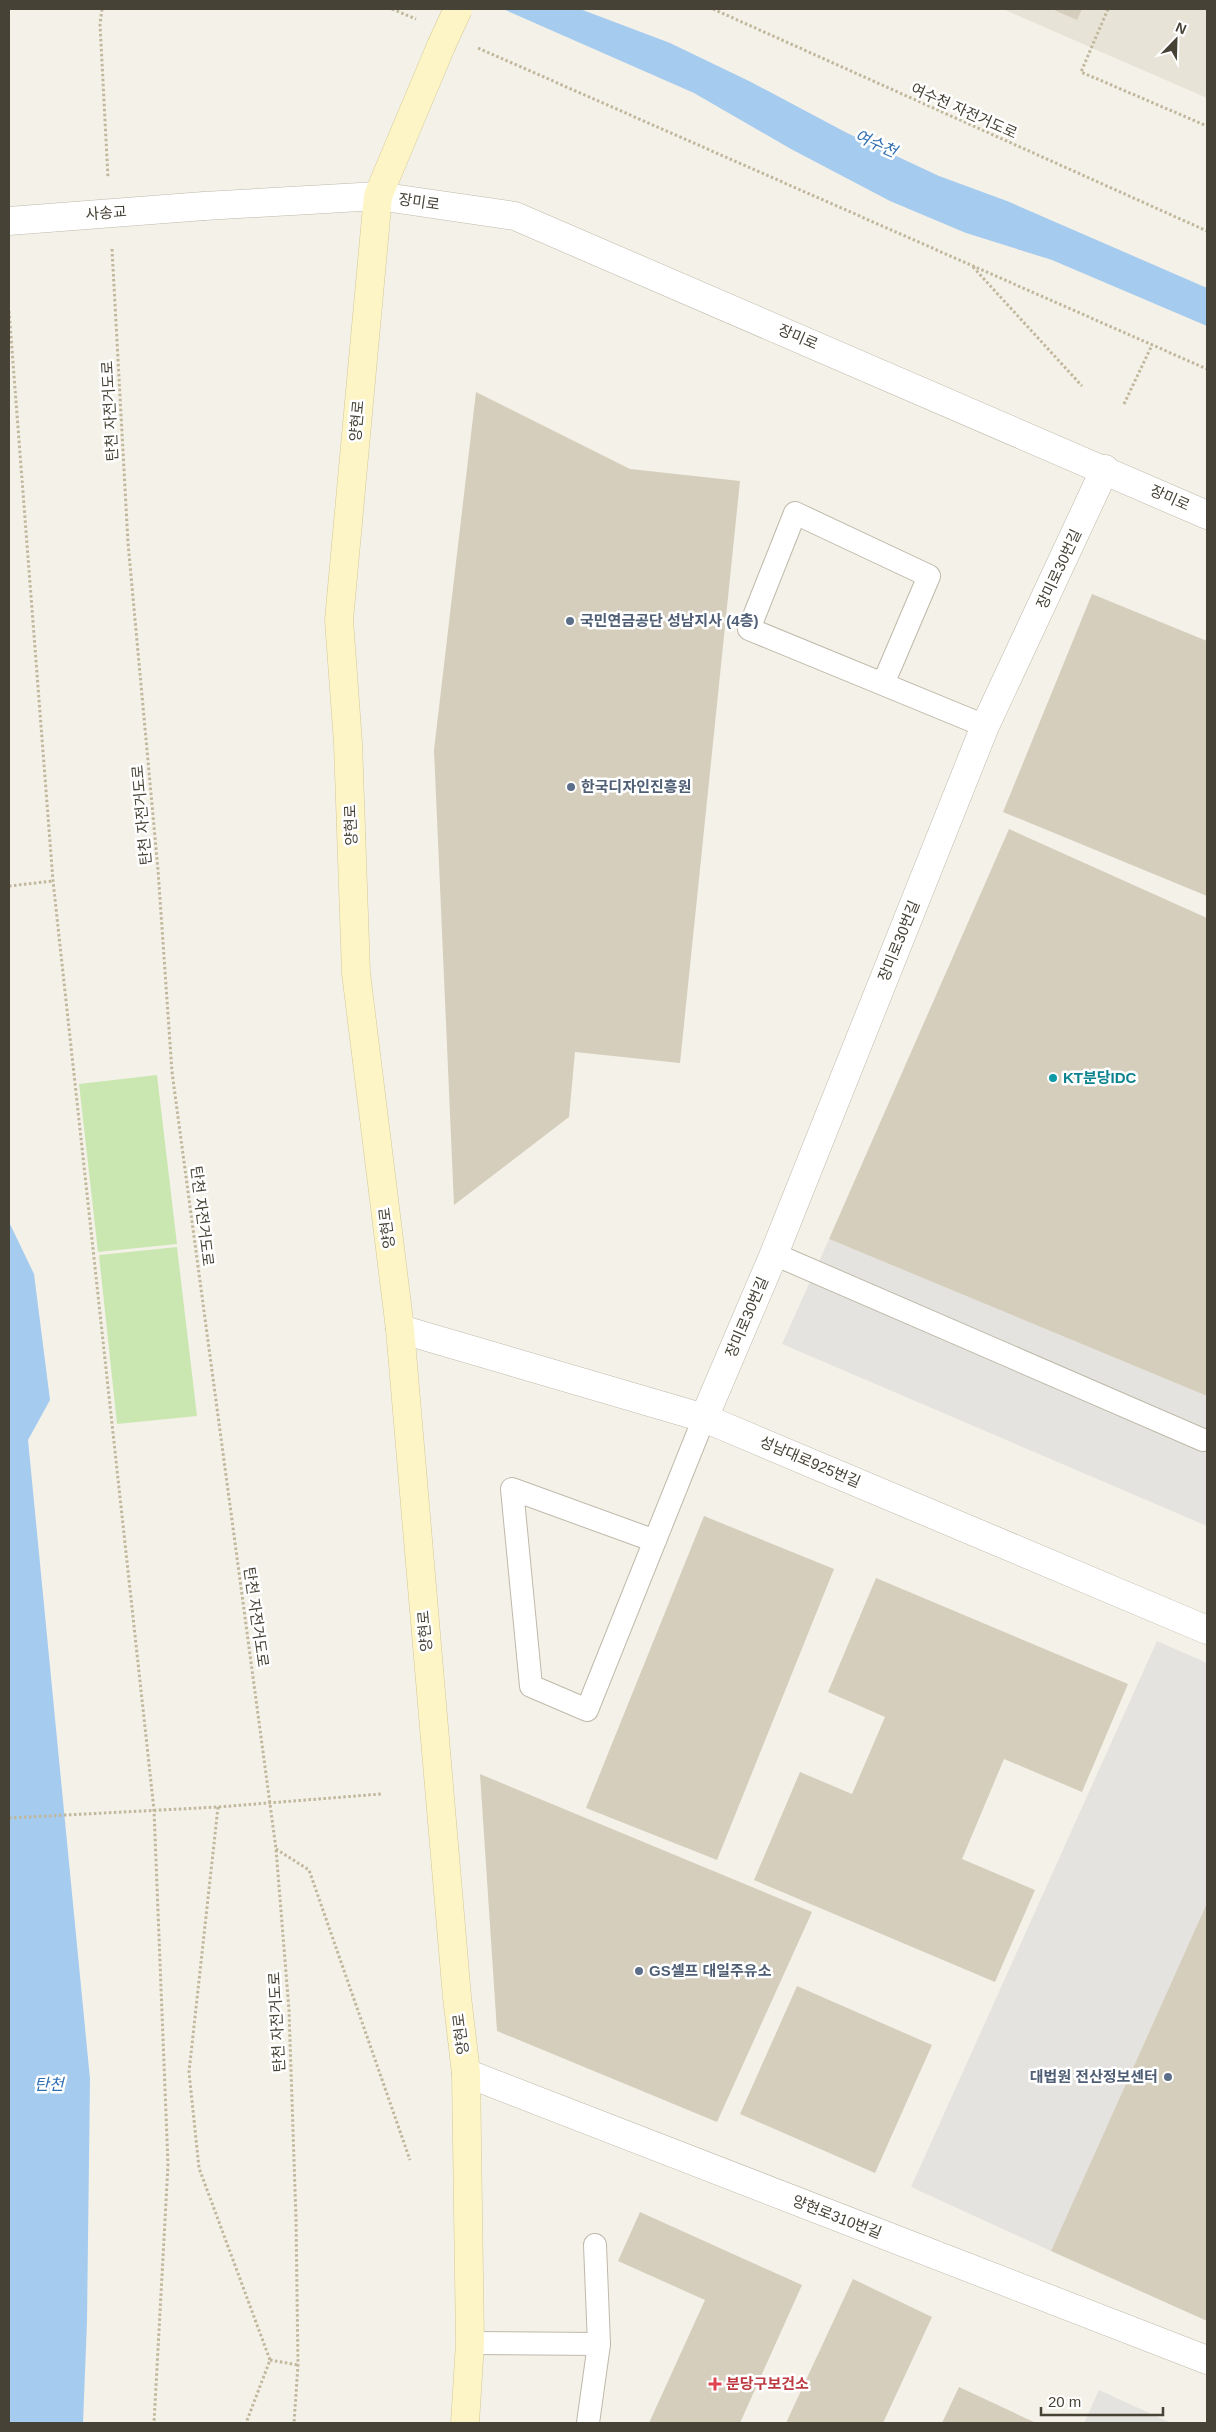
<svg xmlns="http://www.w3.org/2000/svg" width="1216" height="2432" font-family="Arial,'Noto Sans KR',sans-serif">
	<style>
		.residential { fill: #e7e3d6 }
		.green { fill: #cae7b1 }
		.parking { fill: #e5e3df }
		.water { fill: #a5cbef }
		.building { fill: #d5cebd }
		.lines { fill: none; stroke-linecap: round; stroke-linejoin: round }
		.service-casing { stroke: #bfb9aa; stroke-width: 24 }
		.minor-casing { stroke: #bfb9aa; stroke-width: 29 }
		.tertiary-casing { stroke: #bfb9aa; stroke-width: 29 }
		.secondary-casing { stroke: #d3c898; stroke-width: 29 }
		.path { stroke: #c1b79c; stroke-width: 3; stroke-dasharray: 2.5 2.5; stroke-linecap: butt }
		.service { stroke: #fff; stroke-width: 22 }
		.minor { stroke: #fff; stroke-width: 28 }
		.tertiary { stroke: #fff; stroke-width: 28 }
		.secondary { stroke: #fef5c7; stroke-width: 28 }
		.tertiary-bridge-casing { stroke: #bfb9aa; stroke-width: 29; stroke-linecap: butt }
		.secondary-bridge-casing { stroke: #d3c898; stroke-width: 29; stroke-linecap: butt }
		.tertiary-bridge { stroke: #fff; stroke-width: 28 }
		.secondary-bridge { stroke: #fef5c7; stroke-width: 28 }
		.service-dot { fill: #5c6f8a; stroke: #fff; stroke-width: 2 }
		.culture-dot { fill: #0f9aa8; stroke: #fff; stroke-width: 2 }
		.health-dot { fill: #e0444e; stroke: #fff; stroke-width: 2 }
		.labels { text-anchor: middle; stroke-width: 5; stroke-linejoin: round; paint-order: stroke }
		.street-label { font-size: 15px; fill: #474236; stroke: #fff }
		.service-label { font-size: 15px; font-weight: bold; fill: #4e5e75; stroke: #fff; text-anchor: start }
		.culture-label { font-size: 15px; font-weight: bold; fill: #0d838f; stroke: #fff; text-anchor: start }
		.health-label { font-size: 15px; font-weight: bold; fill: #be3a42; stroke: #fff; text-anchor: start }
		.water-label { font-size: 16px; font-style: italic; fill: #3070b2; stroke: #fff }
	</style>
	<rect width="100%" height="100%" fill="#f4f1e8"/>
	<polygon class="residential" points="1003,9 1207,9 1207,98"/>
	<g class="green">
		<polygon points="157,1075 177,1244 98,1252 79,1084"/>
		<polygon points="177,1247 197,1416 117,1424 99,1255"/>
	</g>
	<g class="parking">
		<polygon points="829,1239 1207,1396 1207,1526 782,1344"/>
		<polygon points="1157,1641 1207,1663 1207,1903 1051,2251 911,2187"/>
		<polygon points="1099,2390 1171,2423 1084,2423"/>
	</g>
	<g class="water">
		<polygon points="503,9 580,9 670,43 751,82 847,133 939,176 1007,201 1207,288 1207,326 1052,260 966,233 890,201 791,149 694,93"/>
		<polygon points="9,1222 34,1274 50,1400 28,1440 90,2079 87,2321 83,2423 9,2423"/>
	</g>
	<g class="building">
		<polygon points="1052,9 1082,9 1077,20"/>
		<polygon points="476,392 630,469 740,481 680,1063 575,1052 569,1117 454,1205 434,750"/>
		<polygon points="1092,594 1207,641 1207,896 1003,812"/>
		<polygon points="1009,829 1207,918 1207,1396 829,1239"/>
		<polygon points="704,1516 834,1569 717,1860 586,1808"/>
		<polygon points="876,1578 1128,1684 1082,1792 1004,1759 962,1859 1035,1890 995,1982 754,1880 800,1772 852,1794 885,1717 828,1692"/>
		<polygon points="480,1774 812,1912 717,2122 497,2031"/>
		<polygon points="1207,1903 1207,2321 1051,2251"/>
		<polygon points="797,1986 932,2045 875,2173 740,2114"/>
		<polygon points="640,2212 802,2285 740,2423 649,2423 705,2300 618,2261"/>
		<polygon points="853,2279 932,2317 883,2423 786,2423"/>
		<polygon points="959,2387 1036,2423 942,2423"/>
	</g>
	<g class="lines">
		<g class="service-casing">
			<g id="service">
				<polyline points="883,684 929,576 795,513 749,629 985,726"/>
				<polyline points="774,1254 1203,1440"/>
				<polyline points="655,1541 512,1489 531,1686 587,1710 704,1418"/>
				<polyline points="595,2245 599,2344"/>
				<polyline points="470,2343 599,2344 588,2423"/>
			</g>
		</g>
		<g class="minor-casing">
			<g id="minor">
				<polyline points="400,1329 704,1418 1207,1630"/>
				<polyline points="704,1418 774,1254 985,726 1105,469"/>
				<polyline points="466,2073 1207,2360"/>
			</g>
		</g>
		<g class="tertiary-casing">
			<polyline id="tertiary" points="204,206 378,196 515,216 1207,515"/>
		</g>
		<g class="secondary-casing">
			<polyline id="secondary" points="441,46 378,196 339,620 348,743 356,973 400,1329 457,1997 466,2073 470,2343 465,2423"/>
		</g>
		<g class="path">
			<polyline points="102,9 100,24 108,178"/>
			<polyline points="392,9 416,19"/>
			<polyline points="713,9 1207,231"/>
			<polyline points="1108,9 1081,72 1207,126"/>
			<polyline points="478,48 1207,369"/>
			<polyline points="112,249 128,543 158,870 172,1072 276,1849 289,2010 296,2220 298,2365 294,2423"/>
			<polyline points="973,267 1082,386"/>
			<polyline points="9,311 53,881 154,1810 168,2165 154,2423"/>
			<polyline points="1124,404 1152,345"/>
			<polyline points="9,886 53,881"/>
			<polyline points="218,1807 189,2072 199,2168 270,2360 246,2423"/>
			<polyline points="9,1818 218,1807 381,1794"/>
			<polyline points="276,1849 309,1870 410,2160"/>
			<polyline points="270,2360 298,2365"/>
		</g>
		<use href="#service" class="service"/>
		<use href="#minor" class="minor"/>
		<use href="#tertiary" class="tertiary"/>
		<use href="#secondary" class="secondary"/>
		<g class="tertiary-bridge-casing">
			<polyline id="tertiary-bridge" points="9,221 204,206"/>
		</g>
		<g class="secondary-bridge-casing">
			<polyline id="secondary-bridge" points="441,46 458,9"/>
		</g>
		<use href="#tertiary-bridge" class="tertiary-bridge"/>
		<use href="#secondary-bridge" class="secondary-bridge"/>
	</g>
	<g class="service-dot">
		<circle cx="570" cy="621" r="5"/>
		<circle cx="571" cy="787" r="5"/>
		<circle cx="639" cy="1971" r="5"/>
		<circle cx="1168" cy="2077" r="5"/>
	</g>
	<circle class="culture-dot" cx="1053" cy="1078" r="5"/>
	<path class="health-dot" d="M712.5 2376.5h5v5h5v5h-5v5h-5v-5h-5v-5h5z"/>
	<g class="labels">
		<g class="street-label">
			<text transform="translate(964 111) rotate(24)" y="5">여수천 자전거도로</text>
			<text transform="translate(419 202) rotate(8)" y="5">장미로</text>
			<text transform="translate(106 213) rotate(-4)" y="5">사송교</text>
			<text transform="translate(798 337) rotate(23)" y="5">장미로</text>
			<text transform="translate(110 411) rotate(-93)" y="5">탄천 자전거도로</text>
			<text transform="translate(357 421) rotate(-85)" y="5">양현로</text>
			<text transform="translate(1170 498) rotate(24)" y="5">장미로</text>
			<text transform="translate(1059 569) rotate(-65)" y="5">장미로30번길</text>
			<text transform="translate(142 815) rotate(-95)" y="5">탄천 자전거도로</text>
			<text transform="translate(351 825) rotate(-92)" y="5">양현로</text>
			<text transform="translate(899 941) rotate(-68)" y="5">장미로30번길</text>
			<text transform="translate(202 1216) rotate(83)" y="5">탄천 자전거도로</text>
			<text transform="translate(387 1228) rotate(-97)" y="5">양현로</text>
			<text transform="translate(747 1317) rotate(-67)" y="5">장미로30번길</text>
			<text transform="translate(810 1462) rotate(23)" y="5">성남대로925번길</text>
			<text transform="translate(256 1617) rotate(82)" y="5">탄천 자전거도로</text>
			<text transform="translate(425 1631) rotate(-95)" y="5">양현로</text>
			<text transform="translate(277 2022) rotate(-93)" y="5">탄천 자전거도로</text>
			<text transform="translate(461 2034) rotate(-97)" y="5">양현로</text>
			<text transform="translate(837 2217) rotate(21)" y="5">양현로310번길</text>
		</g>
		<g class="service-label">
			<text x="580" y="626">국민연금공단 성남지사 (4층)</text>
			<text x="581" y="792">한국디자인진흥원</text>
			<text x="649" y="1976">GS셀프 대일주유소</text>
			<text x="1158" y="2082" text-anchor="end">대법원 전산정보센터</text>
		</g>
		<g class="culture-label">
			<text x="1063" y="1083">KT분당IDC</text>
		</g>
		<g class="health-label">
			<text x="726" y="2389">분당구보건소</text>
		</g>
		<g class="water-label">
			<text transform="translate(876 143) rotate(24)" y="6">여수천</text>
			<text x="49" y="2090">탄천</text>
		</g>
	</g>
	<rect width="1216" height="2432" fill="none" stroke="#474236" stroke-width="20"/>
	<g transform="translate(1176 40) rotate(23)" stroke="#ffffff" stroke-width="4" paint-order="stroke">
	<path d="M0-4L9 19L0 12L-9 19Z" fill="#474236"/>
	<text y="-8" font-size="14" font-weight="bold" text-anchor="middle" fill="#474236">N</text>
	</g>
	<path d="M1041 2407v8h122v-8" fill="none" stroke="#474236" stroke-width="2.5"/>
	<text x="1048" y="2407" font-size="15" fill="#474236" stroke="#ffffff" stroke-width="4" paint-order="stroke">20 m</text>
</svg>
